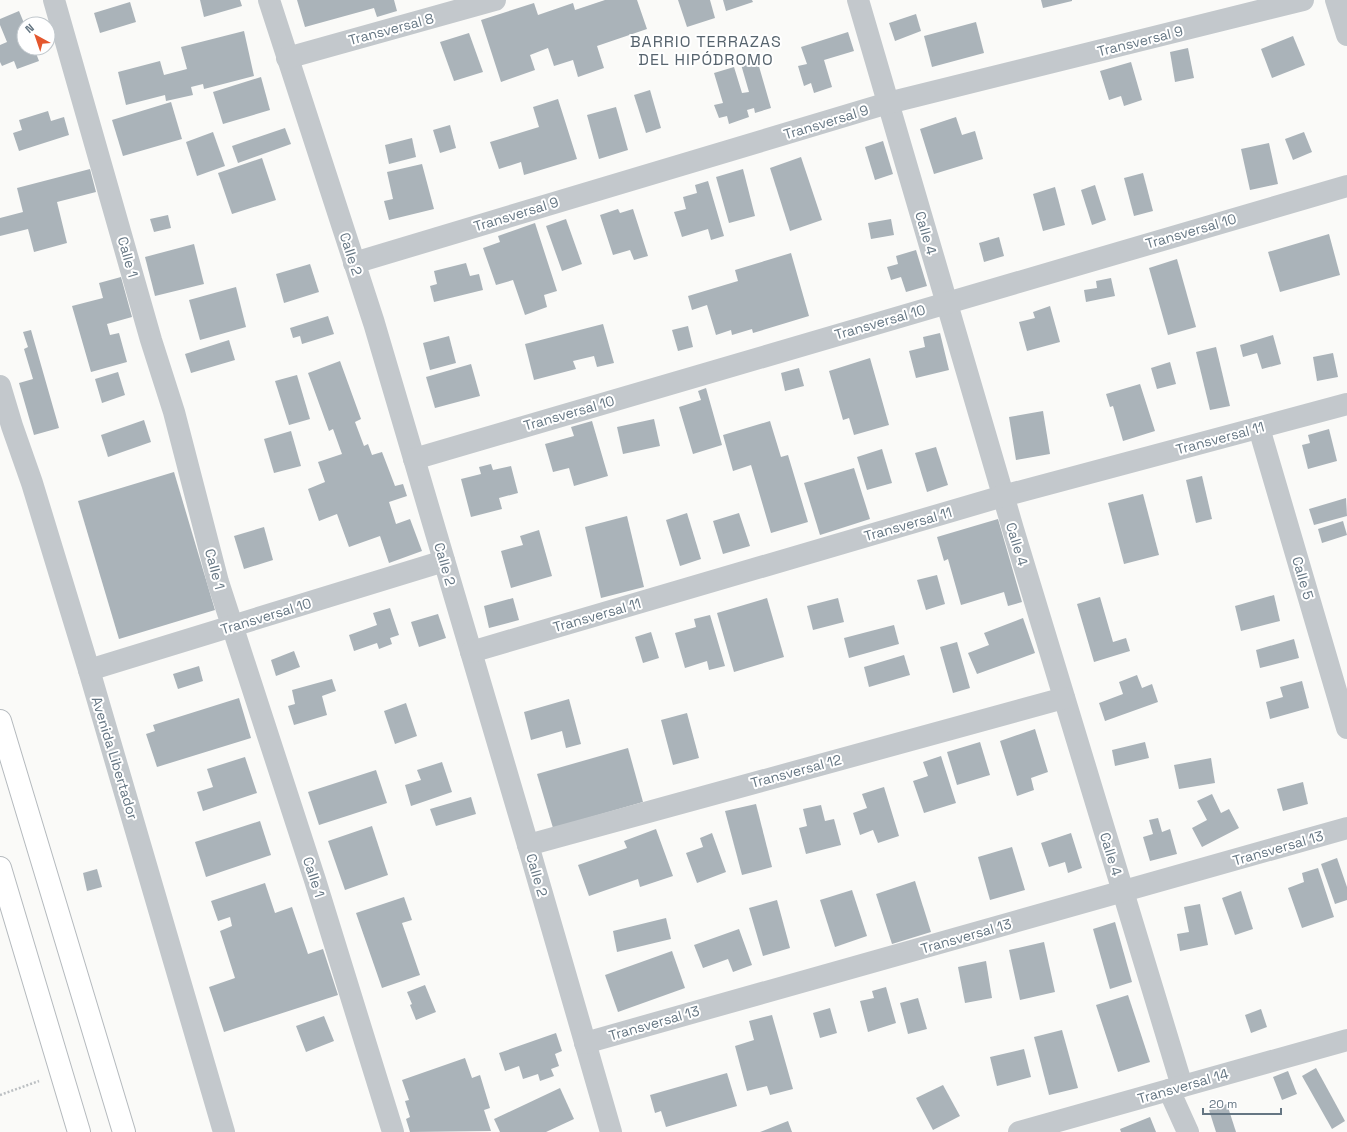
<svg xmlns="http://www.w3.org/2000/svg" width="1347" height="1132" font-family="'Space Grotesk',sans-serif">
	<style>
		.building { fill: #aab3b9 }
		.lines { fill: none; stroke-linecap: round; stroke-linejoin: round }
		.major-casing { stroke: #b5babe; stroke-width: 24 }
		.path { stroke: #bbbfc2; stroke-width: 2.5; stroke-dasharray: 2 2; stroke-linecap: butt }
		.minor { stroke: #c3c8cc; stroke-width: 22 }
		.major { stroke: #fff; stroke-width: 22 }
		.labels { text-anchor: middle; stroke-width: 4; stroke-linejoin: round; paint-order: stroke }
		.street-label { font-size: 14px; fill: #657683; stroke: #fff }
		.quarter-label { font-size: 16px; letter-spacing: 1px; fill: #57646e; stroke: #fff }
	</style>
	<rect width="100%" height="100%" fill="#fafaf8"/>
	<g class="building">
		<polygon points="200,0 240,0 242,6 204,17"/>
		<polygon points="297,0 394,0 397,11 377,17 374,8 305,27"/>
		<polygon points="605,0 637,0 647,29 597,46 604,68 578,77 573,60 554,66 548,48 530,55 535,70 501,82 481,20 534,3 538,15 573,3 575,10"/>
		<polygon points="678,0 710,0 715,18 687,27"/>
		<polygon points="723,0 752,0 753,2 726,11"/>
		<polygon points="1041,0 1072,0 1072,1 1043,8"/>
		<polygon points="130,2 136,22 100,33 94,13"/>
		<polygon points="19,11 24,23 24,48 34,48 39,61 17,69 14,61 2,66 0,62 0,45 7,42 0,25 0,19"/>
		<polygon points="916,14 921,31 895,41 889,23"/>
		<polygon points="976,22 984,53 932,67 924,36"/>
		<polygon points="244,31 254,76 204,89 203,84 191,87 193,95 166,101 165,95 126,105 118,72 160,61 164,75 187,69 181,47"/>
		<polygon points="848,32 854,51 824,60 832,87 814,93 811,83 804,86 798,66 807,64 801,47"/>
		<polygon points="469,33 483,72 454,81 440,42"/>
		<polygon points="1293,36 1305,65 1272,78 1261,49"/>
		<polygon points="1188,48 1194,78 1175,82 1170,52"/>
		<polygon points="756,56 771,108 755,113 754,108 747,110 749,117 729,124 727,116 719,118 714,105 723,103 714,73 734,67 742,93 749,92 740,61"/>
		<polygon points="1131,62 1142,100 1124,106 1121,96 1109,100 1100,71"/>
		<polygon points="261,77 270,110 223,124 213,92"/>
		<polygon points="650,90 661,128 646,133 634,95"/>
		<polygon points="558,99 577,159 524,175 521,162 499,169 490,142 539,127 533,107"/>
		<polygon points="171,102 182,139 123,156 112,120"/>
		<polygon points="616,107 628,150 599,159 587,115"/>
		<polygon points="48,111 51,121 64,117 69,135 19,151 13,133 22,130 19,120"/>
		<polygon points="956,117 962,135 975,131 983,159 934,174 920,129"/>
		<polygon points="450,125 456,148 440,153 433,130"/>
		<polygon points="285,128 291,144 238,163 232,146"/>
		<polygon points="213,132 225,166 197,176 186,142"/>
		<polygon points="1304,132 1312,152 1293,160 1285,139"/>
		<polygon points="412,138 416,157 389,164 385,145"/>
		<polygon points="883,141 893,174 875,180 865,147"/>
		<polygon points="1269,143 1278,184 1250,190 1241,149"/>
		<polygon points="801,157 822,220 790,231 770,168"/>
		<polygon points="262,158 276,200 232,214 218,173"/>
		<polygon points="422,164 434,209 389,220 384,201 393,199 387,172"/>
		<polygon points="90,169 96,192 57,202 67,243 34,252 28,229 0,236 0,218 23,212 17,188"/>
		<polygon points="743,169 755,216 729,223 716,177"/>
		<polygon points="1143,173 1153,211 1134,216 1124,178"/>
		<polygon points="708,181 724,236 711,240 708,229 682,237 674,212 686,209 683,197 697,193 695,185"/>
		<polygon points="1095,185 1106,220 1092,225 1081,190"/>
		<polygon points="1055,187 1065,225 1043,231 1033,194"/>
		<polygon points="618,209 620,213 633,209 648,256 634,260 630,250 613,255 600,215"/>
		<polygon points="168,215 171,228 154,232 150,219"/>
		<polygon points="566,219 582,264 562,271 546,226"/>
		<polygon points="891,219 894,235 871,239 868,223"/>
		<polygon points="535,223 557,291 544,295 547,307 525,315 513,280 496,285 483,248 500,242 498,236"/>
		<polygon points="1329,234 1340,275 1280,292 1268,252"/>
		<polygon points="999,237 1004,256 984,262 979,243"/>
		<polygon points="194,244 204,284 155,296 145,257"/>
		<polygon points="916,250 927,286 906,292 901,277 891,280 887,267 898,264 896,256"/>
		<polygon points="791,253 809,316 753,333 752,329 732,335 731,330 716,335 707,305 692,310 688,296 738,281 735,270"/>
		<polygon points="1177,259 1196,327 1168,335 1149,268"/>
		<polygon points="466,263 470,276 479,274 483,290 434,302 430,286 437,284 434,271"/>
		<polygon points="310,264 319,292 284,303 276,274"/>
		<polygon points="121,277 132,317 107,324 110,335 119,333 127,362 91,372 72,306 103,298 99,283"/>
		<polygon points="1111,278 1115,296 1086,302 1084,290 1097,288 1096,281"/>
		<polygon points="236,287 246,327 200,340 189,300"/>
		<polygon points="1050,306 1060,342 1027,351 1019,322 1035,318 1033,312"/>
		<polygon points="328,316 334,334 302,344 300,336 293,338 290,328"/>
		<polygon points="603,324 614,363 597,367 594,356 573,361 576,369 534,380 525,344"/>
		<polygon points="688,326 693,347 678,351 672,330"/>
		<polygon points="31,330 59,428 34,435 19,383 33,379 24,349 28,347 23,332"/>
		<polygon points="940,333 949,370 916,378 909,351 925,347 923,337"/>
		<polygon points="1273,335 1281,364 1262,369 1257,353 1243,357 1240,345"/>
		<polygon points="449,336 456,363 430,370 423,343"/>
		<polygon points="229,340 235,360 191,373 185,354"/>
		<polygon points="1216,347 1230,406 1210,410 1196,352"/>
		<polygon points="1333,353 1338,377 1317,381 1313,357"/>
		<polygon points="870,358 889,425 854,435 849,418 843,420 829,371"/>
		<polygon points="340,361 361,419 355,422 364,446 368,444 372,455 382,452 395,486 403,484 407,496 389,502 396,524 410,519 422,551 389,563 380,536 349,547 337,514 319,521 308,489 325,482 318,462 342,454 333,429 329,431 308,373"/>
		<polygon points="1170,362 1176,384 1157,389 1151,368"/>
		<polygon points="471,364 480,396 435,408 426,377"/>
		<polygon points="799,368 804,386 785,391 781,373"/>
		<polygon points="118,372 125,395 102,403 95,379"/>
		<polygon points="297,375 310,419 289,425 275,381"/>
		<polygon points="1140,384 1155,431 1123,441 1113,406 1110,407 1106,394"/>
		<polygon points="706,388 722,445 693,454 679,407 701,400 698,391"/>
		<polygon points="1043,411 1050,454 1016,460 1009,417"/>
		<polygon points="654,419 660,446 623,454 617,427"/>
		<polygon points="144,420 151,442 108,457 101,435"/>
		<polygon points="592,421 608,476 574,486 569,468 553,472 545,444 574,436 571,427"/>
		<polygon points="770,421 781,457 788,455 808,522 771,533 751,465 733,471 723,435"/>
		<polygon points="1329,429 1337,461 1308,469 1302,445 1310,443 1308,435"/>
		<polygon points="291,431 301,466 274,473 264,439"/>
		<polygon points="936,447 948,485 927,492 915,453"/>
		<polygon points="882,449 892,483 867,490 857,457"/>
		<polygon points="491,464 493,470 511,466 518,493 499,498 502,509 471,517 461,479 481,474 479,467"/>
		<polygon points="854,468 870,519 820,535 804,483"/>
		<polygon points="174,472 215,610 119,639 78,501"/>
		<polygon points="1202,476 1212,519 1196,523 1186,480"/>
		<polygon points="1143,494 1159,555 1124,564 1108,503"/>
		<polygon points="1346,498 1347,516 1314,525 1309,509"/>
		<polygon points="687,513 701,559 680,566 666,520"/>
		<polygon points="739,513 750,546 723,554 713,521"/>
		<polygon points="627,516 644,587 601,598 585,527"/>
		<polygon points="998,519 1022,602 1008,606 1004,592 961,605 948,559 944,561 937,537"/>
		<polygon points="1343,521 1347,535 1322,543 1318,529"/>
		<polygon points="264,527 273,560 244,569 234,536"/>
		<polygon points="539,530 552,576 511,588 501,551 523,545 520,536"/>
		<polygon points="937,575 945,604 926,610 917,580"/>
		<polygon points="1274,595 1280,621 1241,631 1235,606"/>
		<polygon points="1100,597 1113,642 1126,638 1130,651 1094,662 1077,604"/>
		<polygon points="513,598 519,620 489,628 484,606"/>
		<polygon points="767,598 784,657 734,672 717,613"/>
		<polygon points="838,598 844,622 813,630 807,606"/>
		<polygon points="390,608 399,635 390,638 392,644 379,649 377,643 354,651 349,635 377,625 373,613"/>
		<polygon points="438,614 446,638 419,647 411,622"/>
		<polygon points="710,615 725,666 709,670 707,661 685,668 675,633 696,627 694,619"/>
		<polygon points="1023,618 1035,653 977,674 968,653 989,645 984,633"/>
		<polygon points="894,625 899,644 849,658 844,638"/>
		<polygon points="651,632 659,658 643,663 635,637"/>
		<polygon points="1294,639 1299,658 1260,668 1256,650"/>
		<polygon points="957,642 970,688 953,693 940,647"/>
		<polygon points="294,651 300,667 276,676 271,660"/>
		<polygon points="904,655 910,675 869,687 864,667"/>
		<polygon points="199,666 203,681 178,689 173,674"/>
		<polygon points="1137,675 1142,688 1152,684 1158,702 1105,721 1099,703 1123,694 1119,682"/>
		<polygon points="332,679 336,691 322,696 327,715 294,725 288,706 295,704 292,690"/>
		<polygon points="1302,681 1309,708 1270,719 1266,702 1283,697 1280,687"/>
		<polygon points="239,698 251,738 157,767 146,734 155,731 153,725"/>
		<polygon points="569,699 581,744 566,748 562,731 531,740 524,712"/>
		<polygon points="406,703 417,736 395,744 384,711"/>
		<polygon points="687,713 699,758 673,765 661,720"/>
		<polygon points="1035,729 1048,772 1031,778 1034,790 1017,796 1000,741"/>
		<polygon points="980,742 990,775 957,785 947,752"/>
		<polygon points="1145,742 1149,758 1115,766 1112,750"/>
		<polygon points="628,748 643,802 553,828 537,774"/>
		<polygon points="941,756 956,803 924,813 913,781 928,776 923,762"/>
		<polygon points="245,757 257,793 203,811 197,792 213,787 207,769"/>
		<polygon points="1211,758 1215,783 1179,789 1174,765"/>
		<polygon points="442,762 452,792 411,806 405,785 421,780 417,770"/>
		<polygon points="376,770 387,803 319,825 308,792"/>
		<polygon points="1303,782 1308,804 1283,811 1277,789"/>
		<polygon points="884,787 899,836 878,843 873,830 860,835 853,813 867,808 862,794"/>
		<polygon points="1212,794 1221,813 1229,809 1239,828 1202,847 1192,828 1207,820 1197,801"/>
		<polygon points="471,797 476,814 436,826 430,809"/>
		<polygon points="756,804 772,867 742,875 725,811"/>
		<polygon points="821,805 825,821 834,819 841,845 806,854 799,828 807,826 803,809"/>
		<polygon points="1158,818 1162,832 1170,829 1177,854 1150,861 1143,837 1153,834 1149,820"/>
		<polygon points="260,821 271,855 206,877 195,842"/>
		<polygon points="372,826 388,875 345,890 328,841"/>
		<polygon points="656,829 673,876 640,887 638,879 589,896 578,865 627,848 624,841"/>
		<polygon points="712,833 726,872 697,883 686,853 703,847 700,838"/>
		<polygon points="1071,833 1082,868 1068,873 1065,862 1049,867 1041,843"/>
		<polygon points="1012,847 1025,890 990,900 978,857"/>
		<polygon points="1337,858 1347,887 1347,900 1335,904 1321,864"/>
		<polygon points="1318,868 1334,917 1302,928 1288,888 1304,882 1302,873"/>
		<polygon points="97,869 102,887 87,891 83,873"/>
		<polygon points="915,881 931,932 892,944 876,894"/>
		<polygon points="265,883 275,913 292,907 308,954 323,949 338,995 224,1032 209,987 235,978 220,931 232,926 230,917 218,921 211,901"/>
		<polygon points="852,890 867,936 835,947 820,900"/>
		<polygon points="1241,891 1253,929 1235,935 1222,898"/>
		<polygon points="404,897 412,920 402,923 420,975 382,988 356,913"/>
		<polygon points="777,900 790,948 763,956 749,908"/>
		<polygon points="1200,904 1208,945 1180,951 1177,934 1189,932 1184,907"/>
		<polygon points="666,918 671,939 617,952 613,931"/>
		<polygon points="1115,922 1132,982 1110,989 1093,929"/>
		<polygon points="739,929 752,965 733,972 728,959 703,968 694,945"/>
		<polygon points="1044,942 1055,992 1020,1000 1009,950"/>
		<polygon points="672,951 685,988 618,1012 605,975"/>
		<polygon points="986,961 992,998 965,1003 958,967"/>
		<polygon points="425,985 436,1012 416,1020 410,1005 412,1004 407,992"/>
		<polygon points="886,987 896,1023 868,1032 860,1001 874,998 872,991"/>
		<polygon points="1128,995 1150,1062 1118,1072 1096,1005"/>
		<polygon points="918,998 927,1029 908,1034 900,1003"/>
		<polygon points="830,1008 837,1033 820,1038 813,1013"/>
		<polygon points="1261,1009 1267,1027 1251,1033 1245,1015"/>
		<polygon points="772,1015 793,1089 770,1095 767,1086 747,1091 735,1046 754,1040 749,1021"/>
		<polygon points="324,1016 334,1041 306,1052 296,1026"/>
		<polygon points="1062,1030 1078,1088 1049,1095 1034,1037"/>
		<polygon points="556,1033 562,1051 555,1054 559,1066 551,1069 554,1076 540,1081 538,1074 523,1079 519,1066 505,1071 499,1053"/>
		<polygon points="1024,1049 1031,1077 997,1086 990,1057"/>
		<polygon points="465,1058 472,1078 480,1075 490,1108 484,1110 491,1131 410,1132 406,1119 410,1117 405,1101 409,1100 402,1080"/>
		<polygon points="1316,1068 1345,1121 1332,1129 1302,1076"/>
		<polygon points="1288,1071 1297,1094 1282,1100 1273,1077"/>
		<polygon points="727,1073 737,1106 666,1127 661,1111 655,1113 650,1095"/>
		<polygon points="943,1085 960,1116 933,1130 916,1098"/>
		<polygon points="560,1088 574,1119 546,1132 500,1132 494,1119"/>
		<polygon points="1227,1104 1236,1132 1216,1132 1209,1110"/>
		<polygon points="1150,1117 1156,1132 1121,1132 1120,1129"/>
		<polygon points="788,1121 792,1132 760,1132"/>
	</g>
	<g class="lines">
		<g class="major-casing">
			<g id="major">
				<polyline points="0,721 124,1132"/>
				<polyline points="0,868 79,1132"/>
			</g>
		</g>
		<polyline class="path" points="0,1095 39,1081"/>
		<g class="minor">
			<polyline points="54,0 151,340 174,412 218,582 315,880 393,1132"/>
			<polyline points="269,0 374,323 528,845 611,1132"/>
			<polyline points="858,0 1013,529 1182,1086"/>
			<polyline points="1336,0 1347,35"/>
			<polyline points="287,58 495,0"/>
			<polyline points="354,263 888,103 1303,0"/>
			<polyline points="0,386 12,426 32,483 89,670 224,1132"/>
			<polyline points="1259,428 1347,728"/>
			<polyline points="414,459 1347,186"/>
			<polyline points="471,652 1003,496 1347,404"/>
			<polyline points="89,670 444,561"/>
			<polyline points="528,845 1064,698"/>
			<polyline points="585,1043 1347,828"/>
			<polyline points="1169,1090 1188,1132"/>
			<polyline points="1019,1132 1347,1040"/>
		</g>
		<use href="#major" class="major"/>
	</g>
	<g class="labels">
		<g class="street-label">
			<text transform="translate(391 29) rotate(-15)" y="5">Transversal 8</text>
			<text transform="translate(1140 41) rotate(-14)" y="5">Transversal 9</text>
			<text transform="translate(826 122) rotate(-17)" y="5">Transversal 9</text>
			<text transform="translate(516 214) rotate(-17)" y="5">Transversal 9</text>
			<text transform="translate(1191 231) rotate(-16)" y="5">Transversal 10</text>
			<text transform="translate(926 233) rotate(74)" y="5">Calle 4</text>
			<text transform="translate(351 254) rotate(72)" y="5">Calle 2</text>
			<text transform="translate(128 257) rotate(74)" y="5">Calle 1</text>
			<text transform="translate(880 322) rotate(-16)" y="5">Transversal 10</text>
			<text transform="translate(569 413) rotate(-16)" y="5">Transversal 10</text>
			<text transform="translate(1220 438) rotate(-15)" y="5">Transversal 11</text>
			<text transform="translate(908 524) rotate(-16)" y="5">Transversal 11</text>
			<text transform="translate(1017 544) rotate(73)" y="5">Calle 4</text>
			<text transform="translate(445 564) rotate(74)" y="5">Calle 2</text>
			<text transform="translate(215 569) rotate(75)" y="5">Calle 1</text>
			<text transform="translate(1303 578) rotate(74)" y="5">Calle 5</text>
			<text transform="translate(597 615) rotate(-16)" y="5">Transversal 11</text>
			<text transform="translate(266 616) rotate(-17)" y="5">Transversal 10</text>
			<text transform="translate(115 758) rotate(73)" y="5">Avenida Libertador</text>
			<text transform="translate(796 771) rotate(-15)" y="5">Transversal 12</text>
			<text transform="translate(1278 848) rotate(-16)" y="5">Transversal 13</text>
			<text transform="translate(1111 854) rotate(73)" y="5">Calle 4</text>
			<text transform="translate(537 875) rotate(74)" y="5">Calle 2</text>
			<text transform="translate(314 877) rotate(72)" y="5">Calle 1</text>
			<text transform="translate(966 936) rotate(-16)" y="5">Transversal 13</text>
			<text transform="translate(654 1023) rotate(-16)" y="5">Transversal 13</text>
			<text transform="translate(1183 1086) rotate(-16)" y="5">Transversal 14</text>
		</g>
		<g class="quarter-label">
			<text x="706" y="47">BARRIO TERRAZAS<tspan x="706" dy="18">DEL HIPÓDROMO</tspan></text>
		</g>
	</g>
	<g transform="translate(36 36) rotate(320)"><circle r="19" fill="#ffffff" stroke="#c1c8cd"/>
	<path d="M0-3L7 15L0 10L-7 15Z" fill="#e4572e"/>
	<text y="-6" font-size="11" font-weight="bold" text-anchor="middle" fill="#657683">N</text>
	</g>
	<path d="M1203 1108v6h78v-6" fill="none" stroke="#657683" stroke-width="2"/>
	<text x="1209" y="1108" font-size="12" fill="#657683" stroke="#ffffff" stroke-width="3" paint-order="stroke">20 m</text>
</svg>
